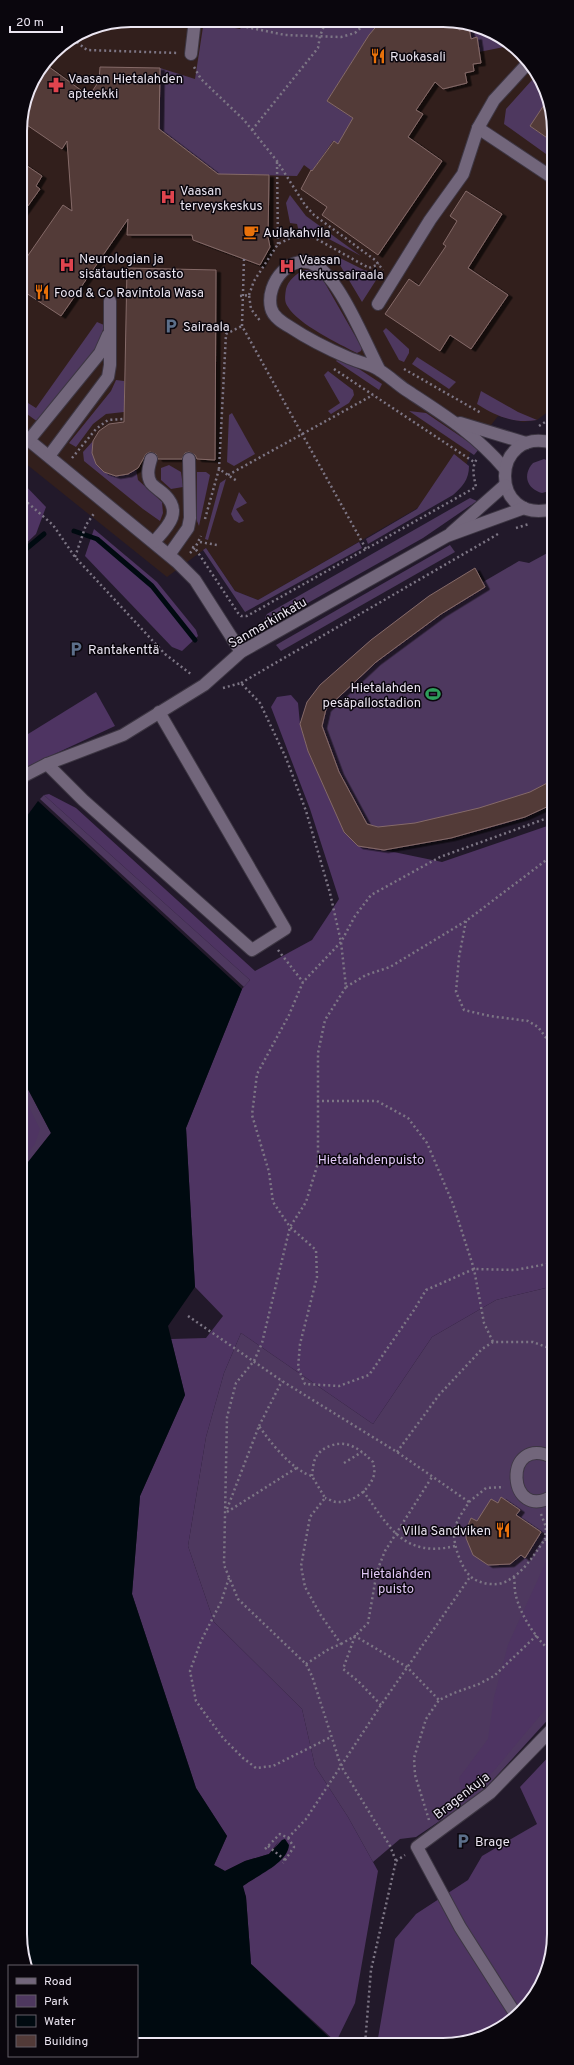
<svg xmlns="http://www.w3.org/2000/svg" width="574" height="2065" font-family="Overpass,sans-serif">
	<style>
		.medical { fill: #321f1c }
		.green { fill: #4e385f }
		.forest { fill: #4e3462 }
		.water { fill: #000a10 }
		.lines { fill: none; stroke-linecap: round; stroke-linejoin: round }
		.stream { stroke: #000a10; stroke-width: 5 }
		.building { fill: #523a38; stroke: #856a68; filter: url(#shadow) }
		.minor-casing { stroke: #3d3643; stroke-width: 14 }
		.path { stroke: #7d7685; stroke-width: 2.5; stroke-dasharray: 2 3; stroke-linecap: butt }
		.minor { stroke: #72667b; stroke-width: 12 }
		.labels { text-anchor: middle; stroke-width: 3; stroke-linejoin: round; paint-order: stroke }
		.poi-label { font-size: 13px; fill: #ebe5f1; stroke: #0a060d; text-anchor: start }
		.street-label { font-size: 13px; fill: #ebe5f1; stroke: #0a060d }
		.park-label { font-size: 13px; fill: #e0c7f5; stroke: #0a060d }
		.rim { fill: none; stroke: #ebe5f1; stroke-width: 2 }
	</style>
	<defs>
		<filter id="shadow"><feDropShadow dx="4.5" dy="2.5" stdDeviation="0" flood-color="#0009"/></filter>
	</defs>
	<rect width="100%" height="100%" fill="#22192a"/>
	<polygon class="medical" points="131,20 465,22 522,53 542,82 553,116 553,408 537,420 523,422 498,416 470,453 461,483 258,600 235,591 206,548 167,577 20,459 20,124 29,88 53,52 89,28"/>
	<g class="green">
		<polygon points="246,21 380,22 369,35 327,101 353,118 338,144 333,141 312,171 304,165 297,176 218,174 159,129 160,68 195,79 203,27 215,24 240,29"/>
		<polygon points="458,22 465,22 509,46 479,52 477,38 471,39 469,28 459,30"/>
		<polygon points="532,80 545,90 548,99 530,126 553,142 553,159 504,124 506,109"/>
		<polygon points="290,195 306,216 361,256 312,230 299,232 297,224 290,223 286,203"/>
		<polygon points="334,255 364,270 380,274 362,302"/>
		<path d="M305 270H311L322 278 362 348 361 351 357 353C339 344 298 324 288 307 284 302 285 296 286 289 288 281 296 273 305 270Z"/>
		<polygon points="97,322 104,325 100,342 70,384 38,422 20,409 20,398 36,408"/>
		<polygon points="386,328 409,349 409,353 404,362 399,360 383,331"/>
		<polygon points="417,357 456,382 449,389 412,364"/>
		<polygon points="337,360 359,369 382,384 379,390 336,361"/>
		<polygon points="328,371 353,390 354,395 349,403 331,414 328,411 340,403 324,375"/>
		<polygon points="116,380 124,381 124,412 106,414 93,424 76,447 69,443 111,391"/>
		<path d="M481 391 518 412 537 420C514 424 496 416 477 404Z"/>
		<polygon points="409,411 426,413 479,449 474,455"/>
		<polygon points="232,413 255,454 234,466 227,462 229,415"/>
		<path d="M93 441C90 468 111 486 136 469L138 480 162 502 163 513 160 521 143 509 84 461 83 452Z"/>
		<path d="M454 454 469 466C469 480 462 487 453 495L368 544 366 539 417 509Z"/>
		<path d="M544 459 553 463V490L542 493C527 489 522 475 533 463Z"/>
		<polygon points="169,465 181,472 183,487 171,489 161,480 161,468"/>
		<polygon points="197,472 206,472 210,475 199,526 197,521"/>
		<polygon points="226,479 208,540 205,539 220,483"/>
		<polygon points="239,492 247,503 236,509 244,521 239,523 234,520 231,514"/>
		<polygon points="470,498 477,501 423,538 267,626 265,618 267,614"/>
		<polygon points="359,542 362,548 245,612 203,550 206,548 235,591 258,600"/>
		<polygon points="450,545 455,552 281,651 276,645"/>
		<path d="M553 550V804C544 808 535 813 526 817 499 827 380 859 357 846 336 834 307 749 300 724L320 685 371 640 429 596 483 582 519 561 529 563Z"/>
		<polygon points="44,795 250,980 244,987 40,799"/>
		<polygon points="21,1076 51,1133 21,1171"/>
		<polygon points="554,1286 554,1713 481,1793 416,1837 400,1839 373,1862 348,1817 315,1766 302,1709 214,1622 188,1546 206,1437 224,1373 241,1333 373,1424 432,1337 496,1300"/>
	</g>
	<g class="forest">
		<polygon points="20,480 46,507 36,534 20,549"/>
		<polygon points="94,529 157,582 196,630 198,636 182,651 172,647 85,556"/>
		<polygon points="96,692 115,726 20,770 20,739"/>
		<polygon points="291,695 298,703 300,724 308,751 320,779 344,832 358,846 384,850 442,862 553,824 554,1286 496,1300 432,1337 373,1424 241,1333 224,1373 206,1437 188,1546 214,1622 302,1709 315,1766 348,1817 378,1871 355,2003 336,2042 251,1964 246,1897 242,1886 256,1877 279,1841 269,1854 245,1861 225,1871 214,1865 227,1836 196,1788 132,1594 140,1496 185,1395 171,1339 206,1338 223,1316 195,1287 186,1128 242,989 250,980 44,795 49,794 76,808 255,971 312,940 339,899 310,809 271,707 277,697"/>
		<polygon points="21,1091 40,1129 35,1144 21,1162"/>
		<polygon points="554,1544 554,1699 481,1786 463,1796 459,1778 488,1739 494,1697 508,1645"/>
		<polygon points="554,1751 554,1941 546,1976 526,2007 498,2030 458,2044 377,2044 395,1939 416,1914 468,1880 482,1856 537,1824 520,1787"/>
	</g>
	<path class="water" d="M38 801 242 989 186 1128 195 1287 168 1326 185 1395 140 1496 132 1594 196 1788 227 1836 214 1865 225 1871 245 1861 269 1854 282 1840 285 1839 289 1845C288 1863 256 1876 243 1886L246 1897 251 1964 336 2044 137 2043V1966H29L21 1949V1171L51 1133 21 1076V824Z"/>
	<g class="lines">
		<g class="stream">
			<polyline points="74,531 97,539 152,586 195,640"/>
			<polyline points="20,554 44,534"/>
		</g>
	</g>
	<g class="building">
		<polygon points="380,22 458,22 459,30 469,28 471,39 477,37 481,63 473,64 474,71 465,73 467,83 443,89 435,82 416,110 423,114 408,137 442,161 378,255 322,215 327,207 301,189 311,170 312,171 334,141 338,144 353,118 327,101 369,35"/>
		<polygon points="45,64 89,96 99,81 100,67 160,68 159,129 218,174 269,175 268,237 270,247 260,265 193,240 192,235 127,235 128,219 61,316 20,289 20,267 63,205 72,211 67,141 62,149 21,121 29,88"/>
		<polygon points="548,99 553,116 553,142 530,126"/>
		<polygon points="20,161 42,176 36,186 40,189 20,217"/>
		<polygon points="466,191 502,214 468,268 508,295 471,349 450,335 440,351 385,314 409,279 419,286 446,246 443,244 457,221 450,216"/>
		<polygon points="127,268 216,270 215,460 197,459 195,455 189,452 185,453 182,459 158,459 156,454 150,452 146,454 138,468 128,474 116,476 104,472 96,464 92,453 93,441 99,431 109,424 124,422"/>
		<polygon points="475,568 485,587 441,614 376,662 326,709 322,726 339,772 367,824 378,827 415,823 479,808 530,792 553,780 553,804 525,817 451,838 384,850 358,846 344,832 308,751 300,724 307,702 320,685 371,640 429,596"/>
		<polygon points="501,1497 520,1510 516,1515 541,1532 525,1558 521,1555 510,1564 488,1565 473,1555 466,1538 467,1528 471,1518 477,1521 491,1499 498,1503"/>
	</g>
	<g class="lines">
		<g class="minor-casing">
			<g id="minor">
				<polyline points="191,54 195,20"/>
				<polyline points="478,128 553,178"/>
				<polyline points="378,304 430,220 463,174 478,128 494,100 529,62"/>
				<path d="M379 369C365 342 341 282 317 266 292 250 265 283 271 308 273 317 283 323 290 327 308 339 328 349 349 358 358 362 371 364 379 370 389 376 397 384 406 390 444 415 474 433 505 469"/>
				<polyline points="460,423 526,443"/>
				<polyline points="20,433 177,562 195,580 241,652"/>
				<polyline points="29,440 100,353 108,335"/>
				<path d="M553 443C490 425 488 526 553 509"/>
				<polyline points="49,456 108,377 110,365 110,301"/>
				<path d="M151 459C149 466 146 475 151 483 154 487 161 491 165 495 183 513 167 527 154 542"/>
				<polyline points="451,533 505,485"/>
				<polyline points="169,555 188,528 190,518 189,459"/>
				<polyline points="47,764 83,800 252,950 285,929 159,712"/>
				<polyline points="20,778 47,764 123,735 204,685 241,652 447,536 524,508"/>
				<path d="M554 1458C501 1431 507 1526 554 1495"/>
				<polyline points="516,2015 460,1927 417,1847 490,1793 554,1727"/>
			</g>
		</g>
		<g class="path">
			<polyline points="217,21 285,35 341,37 355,33 367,22"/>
			<polyline points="116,23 138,20"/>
			<polyline points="234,24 237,21"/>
			<polyline points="73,39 87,50 178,53"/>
			<polyline points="194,67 201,79 244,120 277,161 305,205 314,215 375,260 383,270"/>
			<polyline points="252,130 318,48 320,36 326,21"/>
			<polyline points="277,162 278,244"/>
			<polyline points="244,259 242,326 366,549"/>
			<polyline points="249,295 254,281 278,244 295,236 313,237 369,268 379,264"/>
			<polyline points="240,296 249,295 251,309 261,322"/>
			<polyline points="334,369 474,462"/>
			<polyline points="404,369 481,413"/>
			<polyline points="539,426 553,417"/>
			<polyline points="72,458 96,429 108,420 124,419"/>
			<polyline points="219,469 226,334 242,326"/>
			<polyline points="228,475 373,395"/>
			<polyline points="20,496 53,525 75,557 165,654 192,675"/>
			<polyline points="205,519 219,469 237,481"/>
			<polyline points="516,528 529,524"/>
			<polyline points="200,542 217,545"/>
			<path d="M192 547 195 548 238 613 241 616H247L476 487C474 477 471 467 477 459"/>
			<polyline points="190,553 195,548 201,536"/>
			<polyline points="75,557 86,525 95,512"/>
			<polyline points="241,683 498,534"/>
			<polyline points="223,688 241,683 260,703 286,758 306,811 330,893 341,942 346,987 325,1020 318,1053 318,1163 306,1202 290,1227 262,1343 254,1361 236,1383 227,1417 224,1565 238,1599 306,1664 312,1676 341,1766 390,1846 396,1861 371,1970 365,2044"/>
			<polyline points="553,816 440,857 371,895 355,916 341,942 303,982 289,1015 257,1074 252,1115 269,1172 273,1202 290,1227 316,1250 317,1277 300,1344 298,1368 305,1384 339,1386 369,1375 414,1310 426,1290 474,1269 515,1270 553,1263"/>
			<polyline points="466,921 459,957 456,992 464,1010 490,1016 528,1021 538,1027 553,1047"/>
			<polyline points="278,950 303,982"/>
			<polyline points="346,987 366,975 390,967 466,921 553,855"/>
			<polyline points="317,1101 377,1101 408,1118 427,1143 453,1204 474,1269 484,1323 493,1342"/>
			<path d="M188 1316 282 1381 397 1452 469 1502C463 1512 455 1521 454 1534 454 1546 461 1567 470 1576 478 1584 497 1587 507 1581 524 1572 534 1555 545 1539L554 1548"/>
			<polyline points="259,1426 282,1381"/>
			<polyline points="397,1452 439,1395 482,1349 493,1342 533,1342 554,1350"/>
			<polyline points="344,1463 362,1452"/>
			<path d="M312 1476C313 1470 313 1462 316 1457 319 1452 324 1448 330 1446 348 1439 361 1450 373 1462 374 1466 375 1472 374 1475 370 1490 352 1503 337 1502 333 1502 329 1499 325 1498"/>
			<path d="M363 1491C390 1528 404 1558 455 1546"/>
			<polyline points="469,1502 486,1488 504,1487"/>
			<path d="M227 1509 259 1426C270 1442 293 1471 312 1476L325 1498 310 1517 301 1566 305 1587 320 1614 341 1644 329 1649 306 1664"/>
			<polyline points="227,1512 298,1467"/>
			<polyline points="541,1514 546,1527 545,1539"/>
			<path d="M514 1577C515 1583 514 1590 516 1596 521 1616 537 1641 554 1654"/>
			<polyline points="229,1578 221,1602 201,1641 190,1671 196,1701 206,1715 223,1738 243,1758 256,1768 273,1766 331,1737"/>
			<polyline points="341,1644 355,1636 407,1667 439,1700"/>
			<polyline points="381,1705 358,1681 343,1669 355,1636 368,1623 377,1571 385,1551 432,1477"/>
			<polyline points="429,1820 415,1775 414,1758 426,1719 439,1700 454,1693 479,1684 494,1676 537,1635"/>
			<polyline points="288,1838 306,1819 381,1705 470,1577"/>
			<polyline points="268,1846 285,1860"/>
			<polyline points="265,1849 280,1834 288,1838 294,1847 283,1863"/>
			<polyline points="396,1861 405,1855"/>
		</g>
		<use href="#minor" class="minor"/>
	</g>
	<defs>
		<g id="restaurant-bare" transform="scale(1.2)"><path d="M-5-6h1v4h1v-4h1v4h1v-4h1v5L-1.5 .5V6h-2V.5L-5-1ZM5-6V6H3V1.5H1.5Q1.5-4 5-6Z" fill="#e8710a" stroke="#0a060d" stroke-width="2.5" paint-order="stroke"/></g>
		<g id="pharmacy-bare" transform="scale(1.2)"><path d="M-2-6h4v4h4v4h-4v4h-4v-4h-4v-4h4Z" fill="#e0444e" stroke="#0a060d" stroke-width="2.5" paint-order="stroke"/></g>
		<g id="hospital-bare" transform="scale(1.2)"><path d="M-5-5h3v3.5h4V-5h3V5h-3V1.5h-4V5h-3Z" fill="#e0444e" stroke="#0a060d" stroke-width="2.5" paint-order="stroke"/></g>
		<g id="cafe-bare" transform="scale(1.2)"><path d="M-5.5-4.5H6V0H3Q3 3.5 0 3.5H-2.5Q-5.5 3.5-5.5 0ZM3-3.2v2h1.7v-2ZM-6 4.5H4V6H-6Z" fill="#e8710a" stroke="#0a060d" stroke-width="2.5" paint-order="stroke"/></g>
		<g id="parking-bare" transform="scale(1.2)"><path d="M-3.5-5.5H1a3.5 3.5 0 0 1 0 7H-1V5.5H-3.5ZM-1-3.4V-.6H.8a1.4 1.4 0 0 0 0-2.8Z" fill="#5c6f8a" stroke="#0a060d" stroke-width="2.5" paint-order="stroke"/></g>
		<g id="stadium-bare" transform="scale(1.2)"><path d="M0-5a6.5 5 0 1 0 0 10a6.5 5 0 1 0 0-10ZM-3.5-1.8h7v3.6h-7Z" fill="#2e9e5b" stroke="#0a060d" stroke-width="2.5" paint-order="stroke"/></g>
	</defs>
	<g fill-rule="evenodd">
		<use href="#restaurant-bare" x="378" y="56"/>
		<use href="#pharmacy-bare" x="56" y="85"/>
		<use href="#hospital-bare" x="168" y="197"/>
		<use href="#cafe-bare" x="251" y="232"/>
		<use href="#hospital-bare" x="67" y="265"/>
		<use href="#hospital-bare" x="287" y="266"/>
		<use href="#restaurant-bare" x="42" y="292"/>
		<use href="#parking-bare" x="171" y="326"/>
		<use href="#parking-bare" x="76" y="649"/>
		<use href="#stadium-bare" x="433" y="694"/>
		<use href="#restaurant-bare" x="503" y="1530"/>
		<use href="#parking-bare" x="463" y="1841"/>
	</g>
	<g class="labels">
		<g class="poi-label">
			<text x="390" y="61">Ruokasali</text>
			<text x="68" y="83">Vaasan Hietalahden<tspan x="68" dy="15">apteekki</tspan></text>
			<text x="180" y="195">Vaasan<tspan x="180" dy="15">terveyskeskus</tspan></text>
			<text x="263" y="237">Aulakahvila</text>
			<text x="79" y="263">Neurologian ja<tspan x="79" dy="15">sisätautien osasto</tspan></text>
			<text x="299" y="264">Vaasan<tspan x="299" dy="15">keskussairaala</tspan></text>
			<text x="54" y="297">Food &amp; Co Ravintola Wasa</text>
			<text x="183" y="331">Sairaala</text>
			<text x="88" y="654">Rantakenttä</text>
			<text x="421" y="692" text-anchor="end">Hietalahden<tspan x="421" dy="15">pesäpallostadion</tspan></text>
			<text x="491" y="1535" text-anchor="end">Villa Sandviken</text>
			<text x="475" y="1846">Brage</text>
		</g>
		<g class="street-label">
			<text transform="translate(267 622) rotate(-30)" y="5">Sanmarkinkatu</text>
			<text transform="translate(461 1795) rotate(-38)" y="5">Bragenkuja</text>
		</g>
		<g class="park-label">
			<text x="371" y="1164">Hietalahdenpuisto</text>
			<text x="396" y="1578">Hietalahden<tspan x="396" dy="15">puisto</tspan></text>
		</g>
	</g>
	<path d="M0 0H574V2065H0ZM131 27H443A104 104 0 0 1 547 131V1934A104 104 0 0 1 443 2038H131A104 104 0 0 1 27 1934V131A104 104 0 0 1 131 27Z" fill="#0a060d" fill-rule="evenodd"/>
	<path class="rim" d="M131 27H443A104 104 0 0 1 547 131V1934A104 104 0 0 1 443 2038H131A104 104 0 0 1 27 1934V131A104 104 0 0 1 131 27Z"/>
	<rect x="8" y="1965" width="130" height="92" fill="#0a060d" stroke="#645f68"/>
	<rect x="16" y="1978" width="20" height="6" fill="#72667b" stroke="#645f68"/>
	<text x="44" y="1985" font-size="12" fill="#ebe5f1">Road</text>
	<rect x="16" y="1995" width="20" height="12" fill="#4e385f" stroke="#645f68"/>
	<text x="44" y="2005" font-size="12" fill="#ebe5f1">Park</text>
	<rect x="16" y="2015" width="20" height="12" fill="#000a10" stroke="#645f68"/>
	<text x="44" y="2025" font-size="12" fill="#ebe5f1">Water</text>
	<rect x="16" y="2035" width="20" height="12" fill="#523a38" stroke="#645f68"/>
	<text x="44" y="2045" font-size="12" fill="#ebe5f1">Building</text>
	<path d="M10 26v6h52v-6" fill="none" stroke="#ebe5f1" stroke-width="2"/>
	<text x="16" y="26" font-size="12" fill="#ebe5f1" stroke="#0a060d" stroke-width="3" paint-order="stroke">20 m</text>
</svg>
